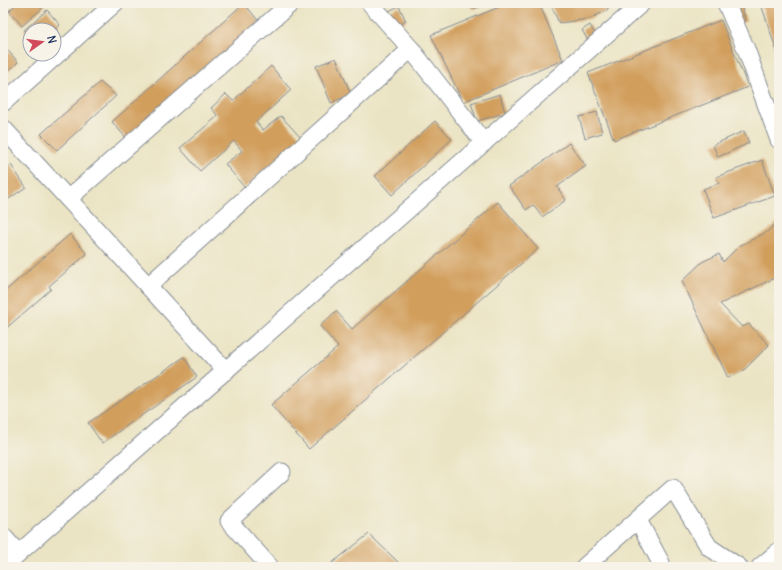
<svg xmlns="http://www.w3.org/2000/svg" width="782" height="570" font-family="Delius,sans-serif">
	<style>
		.building { fill: #d19e5b }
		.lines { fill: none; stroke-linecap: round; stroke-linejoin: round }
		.minor-casing { stroke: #838a91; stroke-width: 19 }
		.minor { stroke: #fff; stroke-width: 17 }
	</style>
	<rect width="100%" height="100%" fill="#f7f3e8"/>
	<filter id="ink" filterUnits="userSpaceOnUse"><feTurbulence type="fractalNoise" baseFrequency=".025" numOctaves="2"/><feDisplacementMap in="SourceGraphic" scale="8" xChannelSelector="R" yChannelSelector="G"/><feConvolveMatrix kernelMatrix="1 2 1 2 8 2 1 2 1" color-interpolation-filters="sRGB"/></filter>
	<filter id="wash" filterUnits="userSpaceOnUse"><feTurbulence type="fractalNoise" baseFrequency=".012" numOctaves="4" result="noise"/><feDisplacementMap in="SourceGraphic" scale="16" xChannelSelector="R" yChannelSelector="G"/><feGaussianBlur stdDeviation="0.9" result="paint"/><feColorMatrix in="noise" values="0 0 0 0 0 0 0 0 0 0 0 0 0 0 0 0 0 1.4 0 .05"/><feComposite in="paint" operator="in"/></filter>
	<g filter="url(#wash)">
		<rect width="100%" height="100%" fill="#ebe4c4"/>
		<g id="blocks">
			<g class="building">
				<polygon points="17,3 42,3 45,6 22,26 9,11"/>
				<polygon points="244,3 260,23 129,141 112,122"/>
				<polygon points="471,3 486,3 486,5 472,9"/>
				<polygon points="509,3 539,3 563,60 463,102 431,35"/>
				<polygon points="550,3 607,3 608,10 589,19 559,23"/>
				<polygon points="764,3 779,3 779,58 761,4"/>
				<polygon points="741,5 746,21 737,24 732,8"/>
				<polygon points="399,6 406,21 396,26 389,11"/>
				<polygon points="47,10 60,25 55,30 30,30 30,38 24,30"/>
				<polygon points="721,20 748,87 614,140 588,73"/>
				<polygon points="590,25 596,36 588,41 582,30"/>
				<polygon points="3,45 18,62 3,76"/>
				<polygon points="336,58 351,94 331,103 316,66"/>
				<polygon points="271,66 291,90 256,122 263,130 281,116 301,138 245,188 225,164 242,151 234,141 200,171 180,148 218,116 211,108 226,94 233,101"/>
				<polygon points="100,82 116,96 57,150 41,134"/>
				<polygon points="500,94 505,113 477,121 471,103"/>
				<polygon points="597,112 602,133 585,138 579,117"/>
				<polygon points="435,121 452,139 392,195 375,176"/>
				<polygon points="744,131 749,143 718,157 713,145"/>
				<polygon points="569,143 586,166 557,187 566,200 542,217 533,205 526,210 509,186"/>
				<polygon points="762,160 775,196 714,218 703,189 719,183 716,177"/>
				<polygon points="11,165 26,187 3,203 3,171"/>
				<polygon points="498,202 538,249 309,449 271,405 338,347 320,326 336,311 352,329"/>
				<polygon points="779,221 779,276 720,304 742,327 749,324 769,345 743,371 728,378 682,281 702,262 719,254 723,262 739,246 767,232"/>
				<polygon points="70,234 87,254 49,286 51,289 3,331 3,293"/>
				<polygon points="184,357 197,377 102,443 88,423"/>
				<polygon points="369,534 398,562 392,567 327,567"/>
			</g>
		</g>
	</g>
	<g filter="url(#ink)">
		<use href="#blocks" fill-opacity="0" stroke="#838a91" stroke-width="1"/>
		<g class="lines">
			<g class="minor-casing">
				<g id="minor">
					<polyline points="726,3 746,49 779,140"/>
					<polyline points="411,49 484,143"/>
					<polyline points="3,103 115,3"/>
					<polyline points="3,128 226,371"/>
					<polyline points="68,199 291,3"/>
					<polyline points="148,286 411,49 370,3"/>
					<polyline points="638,520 661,563 661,567"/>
					<polyline points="3,536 18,553"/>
					<polyline points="3,567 642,3"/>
					<polyline points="270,567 229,521 282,472"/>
					<polyline points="584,567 673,488 709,547 739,567"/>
					<polyline points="760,567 779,551"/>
				</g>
			</g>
			<use href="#minor" class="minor"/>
		</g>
	</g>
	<rect width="782" height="570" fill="none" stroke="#f7f3e8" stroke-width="16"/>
	<g transform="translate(42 42) rotate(76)"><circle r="19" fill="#f7f3e8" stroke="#9fa5b1"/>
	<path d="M0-3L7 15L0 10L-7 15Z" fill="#d1495b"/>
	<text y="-6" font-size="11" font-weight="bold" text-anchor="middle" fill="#1b2f5e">N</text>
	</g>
</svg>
